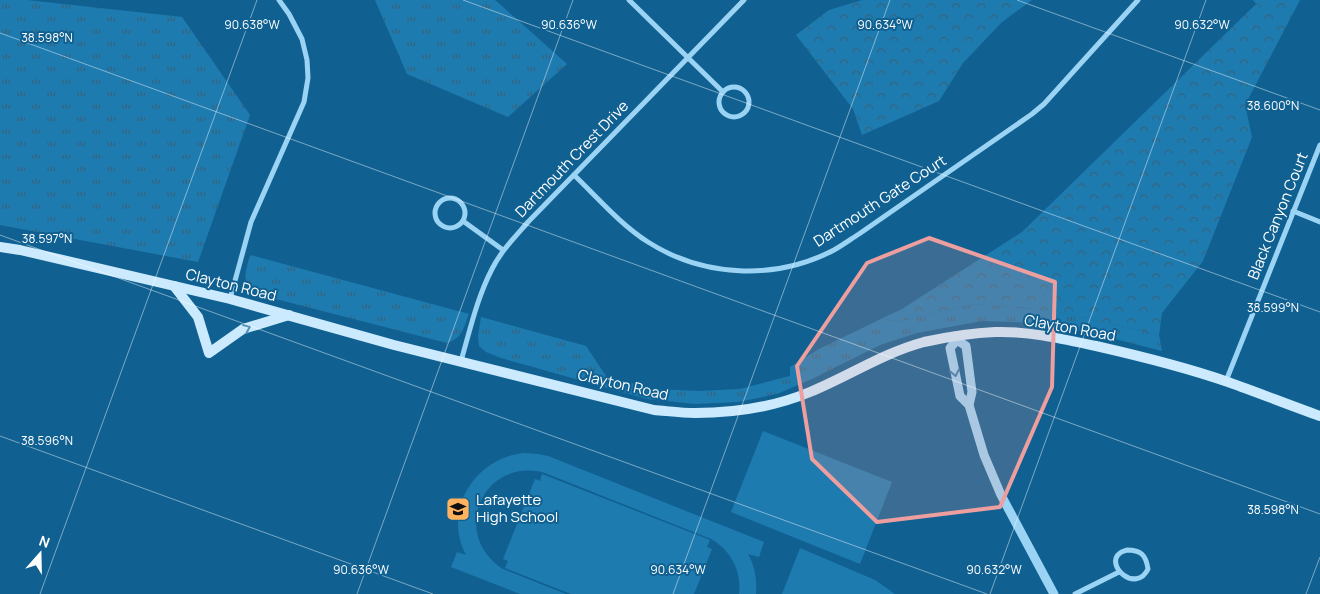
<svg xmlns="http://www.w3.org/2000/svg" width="1320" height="594" font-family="Manrope,sans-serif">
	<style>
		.grass { fill: url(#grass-tufts) }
		.forest { fill: url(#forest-crowns) }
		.pitch { fill: #1e7bb0 }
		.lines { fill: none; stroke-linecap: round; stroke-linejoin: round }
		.minor { stroke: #9bd3f4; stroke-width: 5 }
		.tertiary { stroke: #9bd3f4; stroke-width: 9 }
		.secondary { stroke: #cbeafd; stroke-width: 10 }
		.oneway { stroke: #5191b7 }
		.oneway2 { stroke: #337eaa }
		.marked { fill: #ed9e9e; fill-opacity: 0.2; stroke: #ed9e9e; stroke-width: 4; stroke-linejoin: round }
		.ticks { fill: none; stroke: #fff; stroke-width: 1; stroke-opacity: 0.45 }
		.labels { text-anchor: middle; stroke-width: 4; stroke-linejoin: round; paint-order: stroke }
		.street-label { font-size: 15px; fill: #fff; stroke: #106192 }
		.poi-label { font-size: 15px; fill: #fff; stroke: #106192; text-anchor: start }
		.ticks-label { font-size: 12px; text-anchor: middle; fill: #fff; stroke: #106192; stroke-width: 4; stroke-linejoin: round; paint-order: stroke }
	</style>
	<defs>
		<pattern id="grass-tufts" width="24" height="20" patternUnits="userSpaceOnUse" patternTransform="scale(1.25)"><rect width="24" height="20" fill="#1e7bb0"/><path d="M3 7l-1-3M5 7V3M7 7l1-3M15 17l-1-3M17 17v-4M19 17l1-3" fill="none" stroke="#35647e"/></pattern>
		<pattern id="forest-crowns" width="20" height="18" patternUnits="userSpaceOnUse" patternTransform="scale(1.25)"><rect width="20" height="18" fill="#1e7bb0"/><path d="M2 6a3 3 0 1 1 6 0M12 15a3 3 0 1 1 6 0" fill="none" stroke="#35647e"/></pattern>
	</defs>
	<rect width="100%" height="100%" fill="#106192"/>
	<g class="grass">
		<polygon points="0,0 27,0 182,17 250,115 198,262 0,225"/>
		<polygon points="375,0 495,0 567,64 508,117 407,74"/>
		<path d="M250 255 469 314C463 329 463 337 447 343L268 297C241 287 243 280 250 255Z"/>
		<polygon points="974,304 1050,310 1159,335 1162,351 1088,332 1036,323 982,321 917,333 880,345 812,379 777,394 738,402 695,404 647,399 501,358 486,352 479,346 478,336 481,317 586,346 606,376 653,389 700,391 740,389 790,376 790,367 819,349 883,318 897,322"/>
	</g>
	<g class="forest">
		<polygon points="862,0 1032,0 1002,22 963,63 939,101 862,135 853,109 796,35 829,10"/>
		<polygon points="1253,0 1300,0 1245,105 1252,137 1203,261 1162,313 1159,335 1050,310 974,304 897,322 883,318 902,309 1022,232 1256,4"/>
	</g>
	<g class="pitch">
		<polygon points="763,431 892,482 860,564 731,512"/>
		<path d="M524 453 538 454 548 456 764 542 759 557 748 554C755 566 757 580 756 594H739C742 572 731 550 711 539L545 473C483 456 449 534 503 569L566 594H520L451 567 457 552 466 555C442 510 475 458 524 453Z"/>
		<polygon points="542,474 710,540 707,547 712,549 694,594 571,594 505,568 508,561 503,559 535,479 540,481"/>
		<polygon points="800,548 875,580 895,594 782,594"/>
	</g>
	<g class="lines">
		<g class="minor">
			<polyline points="629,0 723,92"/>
			<circle cx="734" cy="102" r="15"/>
			<path d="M574 175C597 197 621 225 648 242 703 277 775 281 834 250 843 245 851 239 859 234L1032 114 1044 104 1138 0"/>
			<circle cx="450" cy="213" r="15"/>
			<polyline points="1293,211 1320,222"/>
			<polyline points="463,221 503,250"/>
			<polyline points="230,299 251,222 304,102 308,78 307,60 302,39 289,14 279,0"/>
			<path d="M461 361C470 330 477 298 492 269 501 251 515 237 528 222L744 0"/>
			<polyline points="1226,381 1320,145"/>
			<path d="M1127 550C1141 550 1146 555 1148 569 1136 594 1104 565 1120 553 1122 551 1125 551 1127 550Z"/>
			<polyline points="1075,594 1119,572"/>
		</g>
		<g class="tertiary">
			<polyline points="955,336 957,340 966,346 972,392 969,405 984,455 1001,495 1054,594"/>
			<polyline points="957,340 950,348 960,396 969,405"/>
		</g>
		<g class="secondary">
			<path d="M0 247 20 250 230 299 394 345 654 410C667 411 682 413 695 413 734 413 774 407 810 392 849 376 883 353 924 342 947 337 972 333 995 332 1029 331 1063 339 1096 346 1140 356 1185 367 1228 382 1259 393 1289 405 1320 416"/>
			<polyline points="174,286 198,317 209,353 243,329 289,315"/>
		</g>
	</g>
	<defs><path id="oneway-chevron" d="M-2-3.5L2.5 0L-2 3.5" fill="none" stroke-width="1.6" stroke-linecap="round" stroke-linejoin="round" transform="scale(1.25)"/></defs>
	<use class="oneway" href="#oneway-chevron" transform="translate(247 328) rotate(-23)"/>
	<use class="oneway2" href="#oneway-chevron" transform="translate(955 373) rotate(78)"/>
	<path class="marked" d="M929 238 1055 282 1052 387 1000 507 877 522 812 459 797 366 867 263Z"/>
	<path class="ticks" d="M463 0 1320 312M1017 0 1320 110M0 33 1320 514M0 235 987 594M0 436 433 594M40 594 257 0M357 594 573 0M673 594 890 0M990 594 1206 0M1306 594 1320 557"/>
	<defs>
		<g id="school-square" transform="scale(1.25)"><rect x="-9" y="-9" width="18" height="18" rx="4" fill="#ffb35e" stroke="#106192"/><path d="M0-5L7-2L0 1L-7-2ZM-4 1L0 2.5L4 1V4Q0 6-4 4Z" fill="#111"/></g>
	</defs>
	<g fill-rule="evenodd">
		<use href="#school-square" x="458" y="509"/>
	</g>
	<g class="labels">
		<g class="street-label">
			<text transform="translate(572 159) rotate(-46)" y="5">Dartmouth Crest Drive</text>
			<text transform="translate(880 201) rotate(-33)" y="5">Dartmouth Gate Court</text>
			<text transform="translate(1278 216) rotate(-68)" y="5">Black Canyon Court</text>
			<text transform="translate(231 285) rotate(14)" y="5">Clayton Road</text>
			<text transform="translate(1070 328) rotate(10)" y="5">Clayton Road</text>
			<text transform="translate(623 385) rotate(13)" y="5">Clayton Road</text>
		</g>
		<g class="poi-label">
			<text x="476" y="505">Lafayette<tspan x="476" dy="17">High School</tspan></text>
		</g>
	</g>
	<g class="ticks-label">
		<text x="252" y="29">90.638°W</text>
		<text x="569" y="29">90.636°W</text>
		<text x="885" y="29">90.634°W</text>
		<text x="1202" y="29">90.632°W</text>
		<text x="47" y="42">38.598°N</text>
		<text x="1273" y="110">38.600°N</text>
		<text x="47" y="243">38.597°N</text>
		<text x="1273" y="312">38.599°N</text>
		<text x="47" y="445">38.596°N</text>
		<text x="1273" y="514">38.598°N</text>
		<text x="361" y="574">90.636°W</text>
		<text x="678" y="574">90.634°W</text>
		<text x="994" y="574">90.632°W</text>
	</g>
	<g transform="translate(40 554) rotate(20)" stroke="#106192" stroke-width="4" paint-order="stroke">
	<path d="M0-4L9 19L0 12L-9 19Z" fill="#ffffff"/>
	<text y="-8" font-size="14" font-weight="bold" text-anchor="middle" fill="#ffffff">N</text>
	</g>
</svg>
